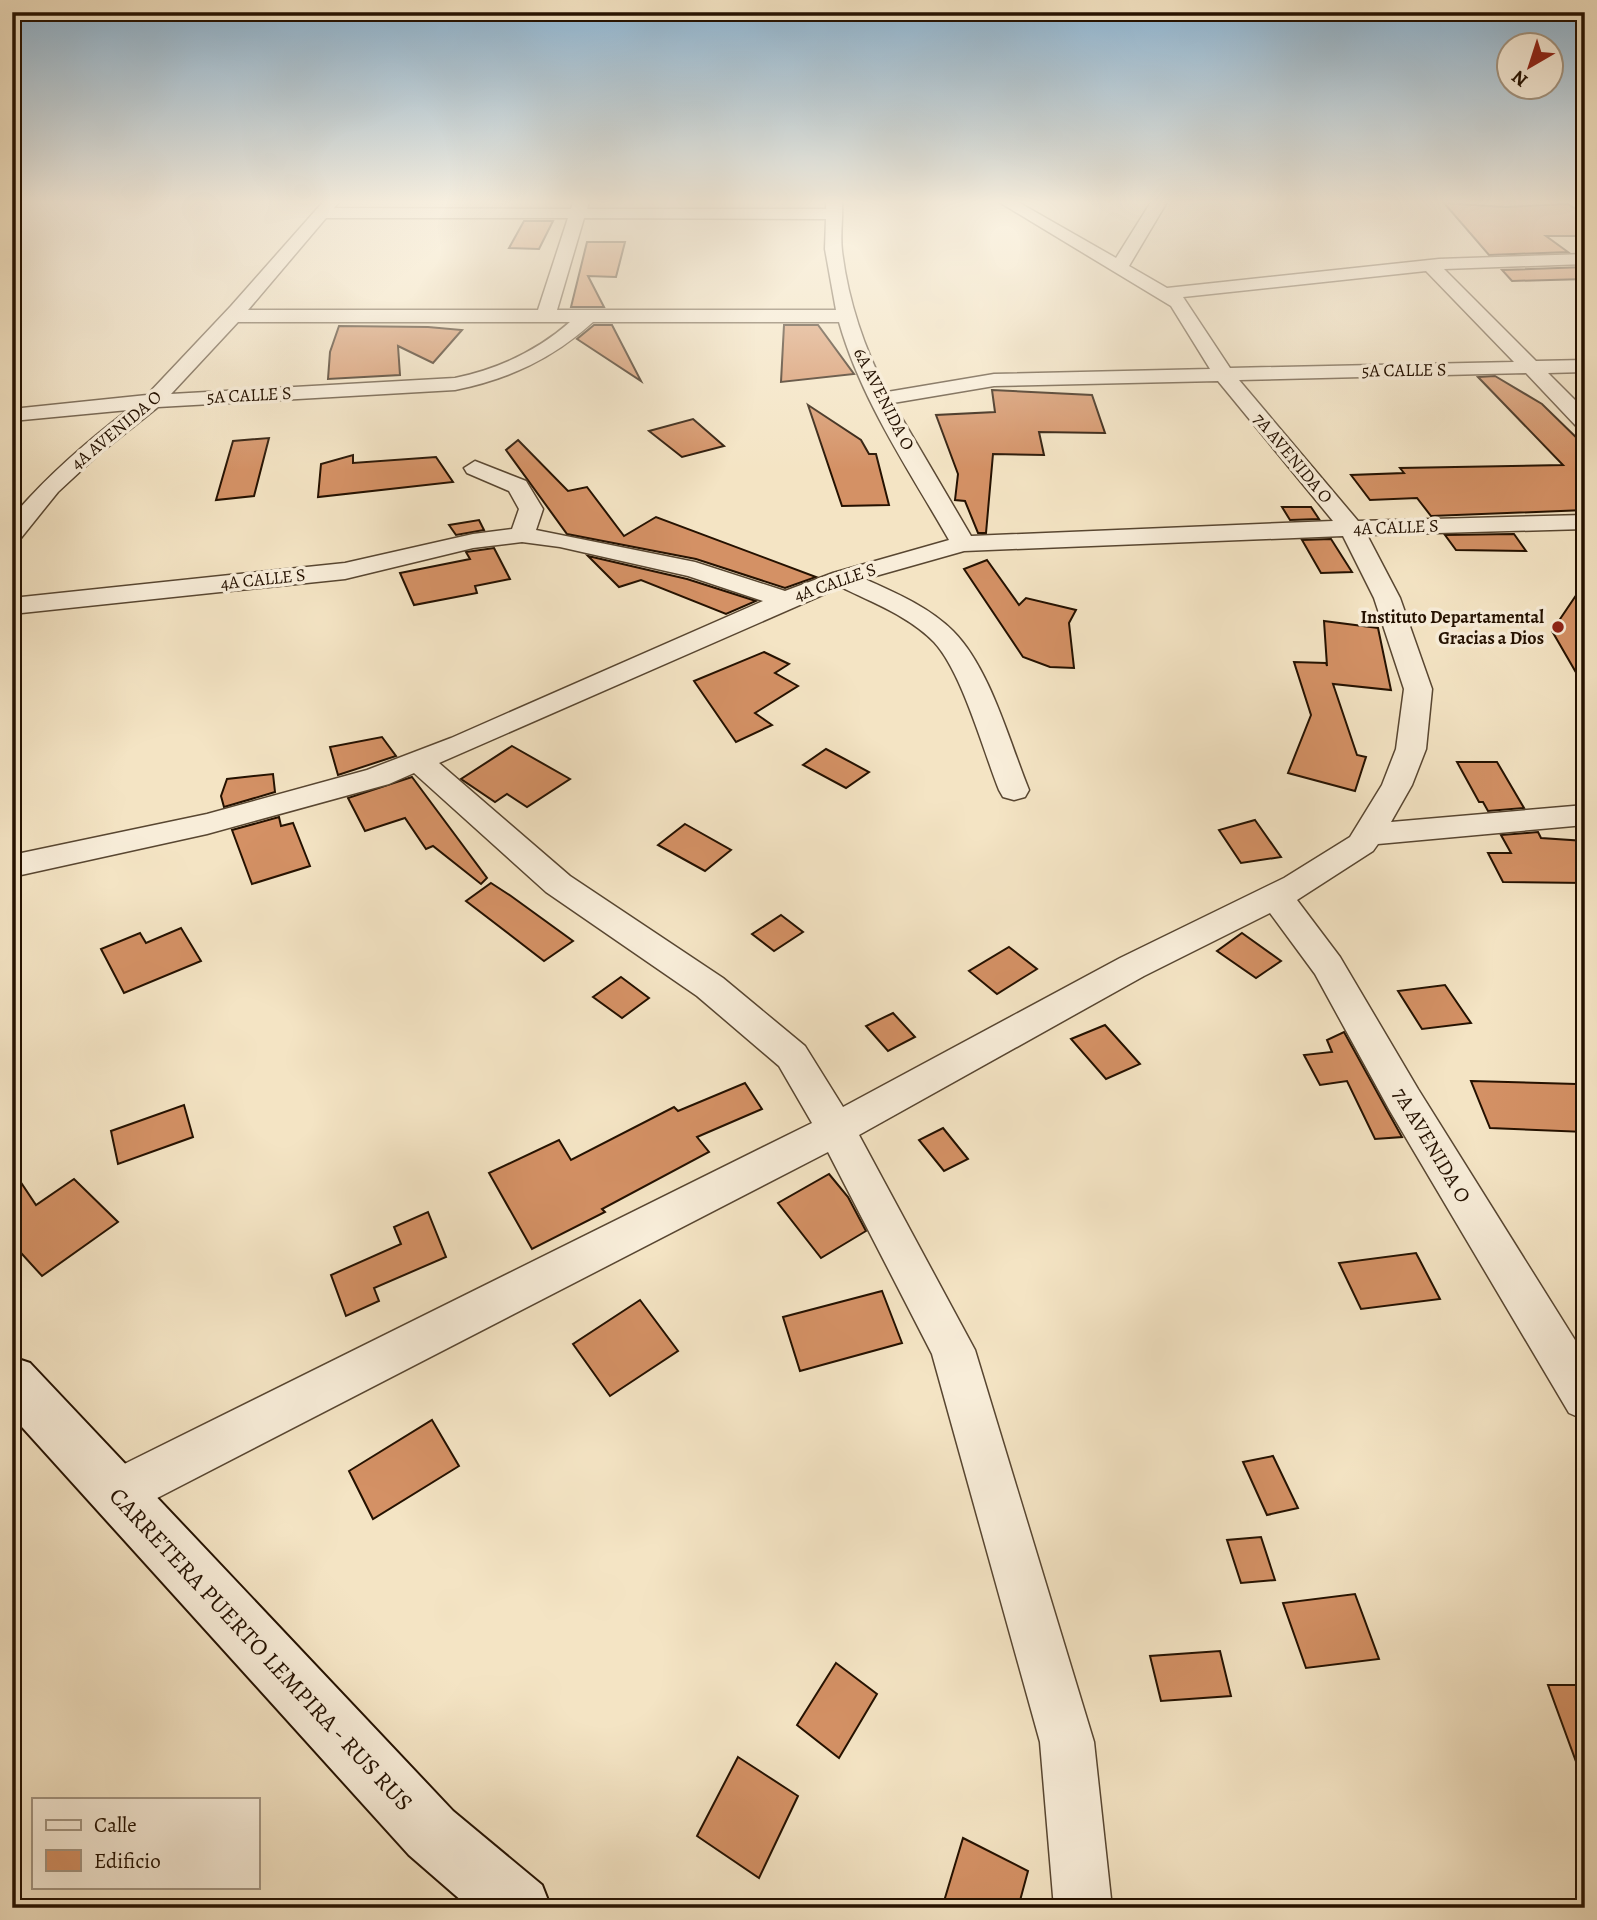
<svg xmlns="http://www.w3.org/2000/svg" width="1597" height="1920" font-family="Alegreya,serif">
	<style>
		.building { fill: #d49165; stroke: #241100; stroke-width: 2 }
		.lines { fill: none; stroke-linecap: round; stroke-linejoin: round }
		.street-casing { stroke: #584631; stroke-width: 3 }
		.secondary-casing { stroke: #241100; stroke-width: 4 }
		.street { fill: #f8edd9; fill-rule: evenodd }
		.secondary { fill: #f8edd9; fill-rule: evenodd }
		.poi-dot { fill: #8f2418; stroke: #f8edd9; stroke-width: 2.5 }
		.labels { text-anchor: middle; stroke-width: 7; stroke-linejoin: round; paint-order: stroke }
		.far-street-label { font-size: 18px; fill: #241100; stroke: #f8edd9 }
		.far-poi-label { font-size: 18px; font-weight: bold; fill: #241100; stroke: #f8edd9; text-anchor: end }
		.street-label { font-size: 21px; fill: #241100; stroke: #f8edd9 }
		.near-street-label { font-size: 24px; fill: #241100; stroke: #f8edd9 }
	</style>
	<rect width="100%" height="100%" fill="#f4e4c4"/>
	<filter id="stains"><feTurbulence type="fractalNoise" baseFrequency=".00286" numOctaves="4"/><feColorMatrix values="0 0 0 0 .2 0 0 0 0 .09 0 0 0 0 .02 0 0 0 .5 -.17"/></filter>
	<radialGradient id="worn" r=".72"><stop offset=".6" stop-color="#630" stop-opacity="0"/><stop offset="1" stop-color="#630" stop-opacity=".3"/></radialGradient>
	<g class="building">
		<polygon points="1444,203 1505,207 1568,204 1585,215 1585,236 1546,236 1568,252 1489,255"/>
		<polygon points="524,221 553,221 539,249 509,248"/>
		<polygon points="587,242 625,242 616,277 588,276 604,307 571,307"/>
		<polygon points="1585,267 1585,279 1512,281 1502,270"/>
		<polygon points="594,325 612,325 641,381 577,339"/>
		<polygon points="784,325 818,325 854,374 781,382"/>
		<polygon points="339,326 428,327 462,330 433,363 398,346 400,375 328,379 330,352"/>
		<polygon points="1495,376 1542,404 1585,446 1585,510 1431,516 1417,498 1370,500 1351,475 1404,473 1400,468 1563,465 1478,377"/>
		<polygon points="992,390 1092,395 1105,433 1039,432 1044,455 993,454 986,533 978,533 965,501 955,500 958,474 936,415 995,412"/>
		<polygon points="808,405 861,440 869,454 876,454 889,505 842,506"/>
		<polygon points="693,419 724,446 682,457 649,431"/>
		<polygon points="269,438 254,496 216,500 233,441"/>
		<polygon points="518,440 568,491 587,487 624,536 656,517 816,577 785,588 696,559 567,534 506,450"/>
		<polygon points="353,455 353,463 436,457 453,482 318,497 321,464"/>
		<polygon points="1282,507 1311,507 1319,519 1290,520"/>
		<polygon points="479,520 484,530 456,535 449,525"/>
		<polygon points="1514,534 1526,551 1456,550 1445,535"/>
		<polygon points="1331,539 1352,572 1321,573 1302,540"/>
		<polygon points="494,548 510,579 475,586 477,593 414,605 400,573 470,559 466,552"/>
		<polygon points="588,556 687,579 756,601 726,614 641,580 619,587"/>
		<polygon points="987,560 1019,605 1026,598 1076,610 1069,623 1074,668 1050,667 1023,657 964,569"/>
		<polygon points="1585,582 1585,688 1552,631"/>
		<polygon points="1324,621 1378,628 1391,690 1333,684 1357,755 1366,757 1355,791 1288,773 1311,715 1294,662 1326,663 1327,666"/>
		<polygon points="764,652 789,664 775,673 798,686 755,713 772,725 736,742 694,681"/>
		<polygon points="382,737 396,756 338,775 330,747"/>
		<polygon points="512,746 570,779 527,807 507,794 495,802 461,779"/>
		<polygon points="826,749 869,772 846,788 803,765"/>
		<polygon points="1457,762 1497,762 1524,808 1488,811 1483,802 1479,802"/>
		<polygon points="273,774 275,792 224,807 221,796 227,779"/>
		<polygon points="412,777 487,878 481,884 433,846 426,849 405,818 365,831 348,798"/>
		<polygon points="279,817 281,826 293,823 310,866 252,884 232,830"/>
		<polygon points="1255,820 1281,857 1241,863 1219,830"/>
		<polygon points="685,824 731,850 705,871 658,845"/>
		<polygon points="1538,832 1541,838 1585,841 1585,883 1503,882 1488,853 1511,853 1501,835"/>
		<polygon points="491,883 511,896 573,941 544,961 466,901"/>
		<polygon points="781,915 803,932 774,951 752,934"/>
		<polygon points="181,928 201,961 124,993 101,949 140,933 146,943"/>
		<polygon points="1242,933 1281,961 1256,978 1217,951"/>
		<polygon points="1009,947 1037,969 997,994 969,971"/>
		<polygon points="621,977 649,998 622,1018 593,997"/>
		<polygon points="1445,985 1471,1023 1422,1029 1398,991"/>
		<polygon points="893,1013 915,1037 888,1051 866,1026"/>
		<polygon points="1105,1025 1140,1064 1106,1079 1071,1039"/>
		<polygon points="1344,1032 1388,1112 1402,1137 1375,1139 1347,1081 1320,1085 1304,1055 1332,1052 1327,1040"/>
		<polygon points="1471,1081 1576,1084 1585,1103 1585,1132 1490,1128"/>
		<polygon points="745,1083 762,1109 697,1137 709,1152 602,1209 605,1212 532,1249 489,1173 559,1140 571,1160 674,1107 678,1111"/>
		<polygon points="184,1105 193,1137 118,1164 111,1131"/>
		<polygon points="943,1128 968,1159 944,1171 919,1140"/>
		<polygon points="12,1169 36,1205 74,1179 118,1222 42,1276 12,1243"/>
		<polygon points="829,1174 848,1197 866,1231 821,1258 778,1203"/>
		<polygon points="428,1212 446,1257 374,1288 379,1301 346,1316 331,1275 401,1244 394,1227"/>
		<polygon points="1416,1253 1440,1299 1361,1309 1339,1263"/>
		<polygon points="882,1291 902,1343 800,1371 783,1317"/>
		<polygon points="640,1300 678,1351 610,1396 573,1344"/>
		<polygon points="432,1420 459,1466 373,1519 349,1471"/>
		<polygon points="1273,1456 1298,1508 1267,1515 1243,1462"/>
		<polygon points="1261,1537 1275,1580 1241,1583 1227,1540"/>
		<polygon points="1355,1594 1379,1659 1306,1668 1283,1603"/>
		<polygon points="1220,1651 1231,1696 1161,1701 1150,1656"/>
		<polygon points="836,1663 877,1694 839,1758 797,1725"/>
		<polygon points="1548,1685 1585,1685 1585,1778 1582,1778"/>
		<polygon points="738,1757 798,1796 759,1878 697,1836"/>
		<polygon points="963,1838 1028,1871 1018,1908 942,1908"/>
	</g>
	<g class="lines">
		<g class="street-casing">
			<path id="street" d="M323 202H339L334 208 571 209 573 202H589L587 209H826V202H842C843 218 840 235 842 251 848 300 864 348 887 392L994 374 1210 369 1171 306 999 202H1018L1116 258 1151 202H1167L1129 266 1167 288 1439 259 1585 254V264L1444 269 1536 361 1585 360V372L1548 373 1585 410V428L1577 427 1526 373 1239 380 1358 521 1585 515V529L1367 535 1400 598 1432 689 1426 749 1412 785 1391 822 1585 805V825L1378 844 1373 851 1297 900 1340 957 1418 1089 1585 1356V1420L1569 1413 1390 1111 1315 974 1270 913 1144 976 859 1135 975 1350 1094 1742 1112 1908H1054L1040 1742 932 1354 828 1152 134 1510 117 1517 100 1510 93 1493 100 1476 812 1123 779 1066 697 996 546 892 414 773 389 784 207 834 12 877V855L207 814 367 770 451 738 763 601 688 576 560 547 522 542 473 548 345 579 12 614V598L345 563 473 534 512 529 519 509 509 491 467 473 464 468 475 461 526 481 543 509 536 530 695 562 785 591 833 573 949 540C909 470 861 400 839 322H593C552 359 509 379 455 390L158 407 99 454 58 492 21 538 12 540V517C47 476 85 443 128 410L12 421V409L147 395 231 306ZM326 218H568L538 310H248ZM584 218 826 219 825 249 836 310H557ZM1426 271 1514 362 1230 368 1183 297ZM238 322H570C537 351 498 369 455 378L171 394ZM1218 381 1333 521 971 536 893 403 994 386ZM1343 536 1374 598 1404 689 1396 749 1382 785 1350 837 1284 878 1120 958 843 1107 805 1046 723 978 570 876 439 763 841 587C873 603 909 616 934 642 962 672 983 750 999 790L1003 797 1014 800 1025 797 1029 790C1009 741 990 668 953 631 929 607 896 593 865 579L964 551Z"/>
		</g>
		<g class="secondary-casing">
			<polygon id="secondary" points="12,1357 30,1363 453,1811 542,1885 551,1908 470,1908 409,1855 12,1416"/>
		</g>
		<use href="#street" class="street"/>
		<use href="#secondary" class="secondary"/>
	</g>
	<linearGradient id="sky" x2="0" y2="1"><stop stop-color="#8cb7d8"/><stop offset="0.43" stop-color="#faf3e4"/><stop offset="1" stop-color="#faf3e4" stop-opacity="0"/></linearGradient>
	<rect width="1597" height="470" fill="url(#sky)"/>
	<circle class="poi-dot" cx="1558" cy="627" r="7"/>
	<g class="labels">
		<g class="far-street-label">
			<text transform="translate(1404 370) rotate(-1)" y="6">5A CALLE S</text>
			<text transform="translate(249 395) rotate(-3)" y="6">5A CALLE S</text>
			<text transform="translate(884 399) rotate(63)" y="6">6A AVENIDA O</text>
			<text transform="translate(116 430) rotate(-40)" y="6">4A AVENIDA O</text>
			<text transform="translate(1293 458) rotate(50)" y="6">7A AVENIDA O</text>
			<text transform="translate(1396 527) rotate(-2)" y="6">4A CALLE S</text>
			<text transform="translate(263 579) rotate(-6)" y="6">4A CALLE S</text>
			<text transform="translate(835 582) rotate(-19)" y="6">4A CALLE S</text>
		</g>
		<g class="far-poi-label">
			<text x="1544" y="623">Instituto Departamental<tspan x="1544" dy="21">Gracias a Dios</tspan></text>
		</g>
		<g class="street-label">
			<text transform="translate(1432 1145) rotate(59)" y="7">7A AVENIDA O</text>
		</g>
		<g class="near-street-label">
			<text transform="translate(261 1649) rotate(47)" y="8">CARRETERA PUERTO LEMPIRA - RUS RUS</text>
		</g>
	</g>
	<rect width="1597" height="1920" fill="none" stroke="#f4e4c4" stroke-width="42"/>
	<rect x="14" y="14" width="1569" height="1892" fill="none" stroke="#241100" stroke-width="3.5"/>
	<rect x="21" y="21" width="1555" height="1878" fill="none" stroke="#241100" stroke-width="2"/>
	<rect x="32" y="1798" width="228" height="91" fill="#f8edd9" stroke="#a39582" stroke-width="2"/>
	<rect x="46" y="1820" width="35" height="10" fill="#f8edd9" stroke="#a39582" stroke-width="2"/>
	<text x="94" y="1832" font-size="21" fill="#241100">Calle</text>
	<rect x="46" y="1850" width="35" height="21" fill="#d49165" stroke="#a39582" stroke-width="2"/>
	<text x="94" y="1868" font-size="21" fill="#241100">Edificio</text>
	<g transform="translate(1530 66) rotate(219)"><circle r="33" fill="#f8edd9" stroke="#a39582" stroke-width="2"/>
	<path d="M0-5L12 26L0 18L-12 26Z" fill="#8f2418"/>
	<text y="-10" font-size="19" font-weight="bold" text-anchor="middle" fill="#241100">N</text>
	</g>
	<rect width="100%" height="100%" filter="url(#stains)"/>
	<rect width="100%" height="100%" fill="url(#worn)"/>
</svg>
